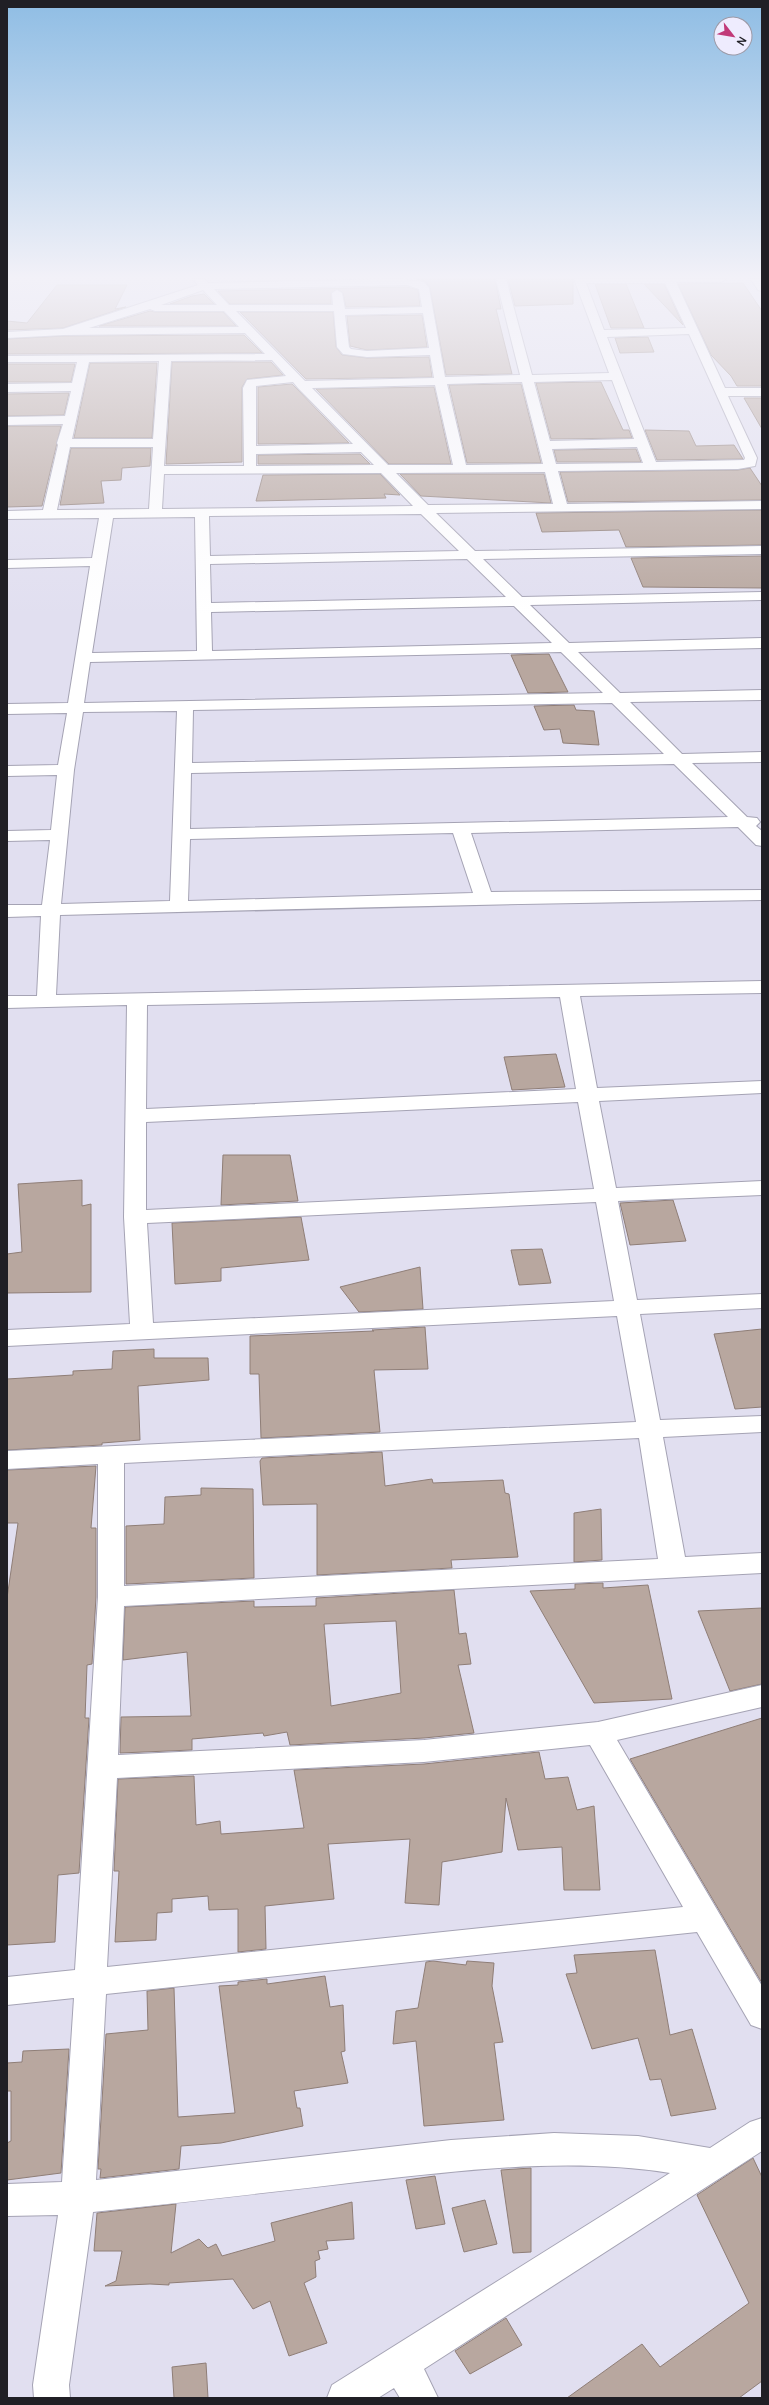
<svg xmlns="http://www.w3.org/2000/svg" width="769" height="2405" font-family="Manrope,sans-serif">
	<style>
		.building { fill: #b8a79f; stroke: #8f7e77; fill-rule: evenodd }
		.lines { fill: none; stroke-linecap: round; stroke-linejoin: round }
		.minor-casing { stroke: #a5a3b4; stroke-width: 2 }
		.minor { fill: #fff; fill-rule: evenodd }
	</style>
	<rect width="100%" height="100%" fill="#e1dff0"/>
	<g class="building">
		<polygon points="416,279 495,279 501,309 496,309 512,374 446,375 430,288 425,281"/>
		<polygon points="508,279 573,279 573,304 515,306"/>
		<polygon points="743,283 762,311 762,386 737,386 731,376 711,355 678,284"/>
		<polygon points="595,284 626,284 644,328 611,328"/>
		<polygon points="644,284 664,284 683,325"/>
		<polygon points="57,285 127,285 115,309 126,307 63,328 7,330 7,321 27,323"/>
		<polygon points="407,287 418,290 420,306 346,307 343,293 338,289 331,293 331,304 230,304 218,291"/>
		<polygon points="204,294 214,304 170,304 192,296"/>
		<polygon points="150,311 155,312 223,312 236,326 99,326"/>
		<polygon points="240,312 333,312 336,347 342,355 367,358 429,357 432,377 306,379"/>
		<polygon points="422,315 427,347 367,350 350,346 347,316"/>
		<polygon points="244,335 262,353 7,354 7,339 64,336"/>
		<polygon points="648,337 654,352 620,353 615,338"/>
		<polygon points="172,362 271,362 283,375 247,379 242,387 242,462 166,464"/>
		<polygon points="90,363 157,363 152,438 74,438"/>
		<polygon points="7,364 75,364 71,382 7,382"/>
		<polygon points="601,382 623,430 629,430 632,438 551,439 536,383"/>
		<polygon points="292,384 297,389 349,443 258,444 258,387"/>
		<polygon points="521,384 541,463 467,463 449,385"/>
		<polygon points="434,387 451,464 389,464 316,389"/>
		<polygon points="7,393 7,394 69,393 64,415 7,416"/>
		<polygon points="744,398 762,398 762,429"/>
		<polygon points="7,426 61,426 42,506 7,507"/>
		<polygon points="645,430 689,431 696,446 734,445 743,459 657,460"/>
		<polygon points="71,448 151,448 150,466 122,468 121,480 101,481 104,503 60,505"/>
		<polygon points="636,449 641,462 557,462 554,450"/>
		<polygon points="360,454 370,464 258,464 258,455"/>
		<polygon points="750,468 762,486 762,500 568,502 560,472 738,470"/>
		<polygon points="380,474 400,495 384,494 386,498 256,501 263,475"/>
		<polygon points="400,474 544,474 551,503 421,496"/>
		<polygon points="762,510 762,545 626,547 619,530 542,532 536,513"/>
		<polygon points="762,556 762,588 643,587 631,558"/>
		<polygon points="549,654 568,692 528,693 511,655"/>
		<polygon points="574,705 576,710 594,711 599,745 563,743 560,729 544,730 534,706"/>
		<polygon points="556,1054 565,1087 512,1090 504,1057"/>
		<polygon points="223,1155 290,1155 298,1201 221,1205"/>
		<polygon points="82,1180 82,1206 91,1204 91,1292 7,1293 7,1254 22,1252 18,1184"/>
		<polygon points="673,1200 686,1241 630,1245 620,1203"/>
		<polygon points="301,1217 309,1260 221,1268 221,1281 175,1284 172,1223"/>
		<polygon points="542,1249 551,1283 519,1285 511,1250"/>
		<polygon points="420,1267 423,1309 359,1312 340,1287"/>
		<polygon points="425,1327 428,1369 374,1370 380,1432 261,1438 259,1374 250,1374 250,1336 374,1331 372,1330"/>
		<polygon points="762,1329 762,1407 735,1409 714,1334"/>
		<polygon points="154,1349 154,1358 208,1358 209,1380 138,1386 140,1440 102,1443 102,1445 7,1450 7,1379 73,1375 73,1371 112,1369 113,1351"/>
		<polygon points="382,1452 385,1486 432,1479 433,1483 503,1480 505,1493 509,1494 518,1557 451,1560 452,1568 317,1575 317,1504 263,1505 260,1461 262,1458"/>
		<polygon points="96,1466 91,1528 96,1528 96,1597 92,1664 87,1665 85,1718 89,1718 79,1873 58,1875 55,1942 7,1945 7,1598 18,1523 7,1523 7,1470"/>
		<polygon points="201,1488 253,1489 254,1578 126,1584 126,1526 164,1524 165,1497 201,1495"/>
		<polygon points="601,1509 602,1560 574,1562 574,1513"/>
		<polygon points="603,1583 603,1588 648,1585 672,1699 594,1703 530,1591 575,1589 575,1584"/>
		<path d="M454 1590 459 1634 466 1633 471 1664 458 1665 474 1733 424 1738 290 1745 287 1732 264 1736 263 1733 192 1739V1750L120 1753 121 1717 191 1716 187 1652 123 1660 125 1607 254 1601V1607L316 1606V1598ZM396 1621 401 1693 331 1706 324 1624Z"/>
		<polygon points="762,1608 762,1684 730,1691 698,1611"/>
		<polygon points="762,1718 762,1983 630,1759"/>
		<polygon points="539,1752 545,1779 568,1777 577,1810 594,1806 600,1890 564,1890 562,1847 518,1850 506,1798 502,1852 442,1862 439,1905 405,1903 410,1839 328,1844 334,1899 265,1906 266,1949 238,1952 238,1909 209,1910 208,1896 172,1899 172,1912 157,1913 156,1940 115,1942 119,1871 114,1871 118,1779 194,1776 196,1825 220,1821 221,1834 304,1828 294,1770 424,1764"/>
		<polygon points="655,1950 670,2035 692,2029 716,2109 671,2116 661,2079 650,2080 638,2038 592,2049 566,1974 577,1973 574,1955"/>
		<polygon points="433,1961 466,1965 467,1961 494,1963 492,1986 503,2042 494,2043 504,2120 424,2126 416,2041 393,2044 396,2011 418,2008 426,1962"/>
		<polygon points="325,1976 330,2007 343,2005 345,2051 341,2052 348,2083 294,2091 297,2108 300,2108 303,2126 221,2143 181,2146 179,2169 100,2178 101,2169 98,2169 106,2034 148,2030 147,1991 174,1988 178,2117 235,2113 219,1986 238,1985 238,1982 267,1979 267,1984"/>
		<polygon points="69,2049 61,2173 7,2180 7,2143 11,2141 11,2091 7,2091 7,2063 22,2062 23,2051"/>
		<polygon points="753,2158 762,2177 762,2381 739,2398 567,2398 642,2344 660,2367 749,2303 697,2195"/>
		<polygon points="531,2168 531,2252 513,2253 501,2170"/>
		<polygon points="435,2176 445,2224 416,2229 406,2180"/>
		<polygon points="485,2200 497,2244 464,2252 452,2208"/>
		<polygon points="352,2202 354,2239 326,2241 328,2249 318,2251 320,2259 315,2261 316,2277 304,2283 327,2343 289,2356 270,2301 253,2309 233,2279 169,2283 169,2285 150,2284 105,2286 116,2281 122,2251 94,2251 97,2213 176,2204 171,2253 199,2239 208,2248 216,2244 222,2256 275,2241 271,2223"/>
		<polygon points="506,2318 522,2345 470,2374 455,2351"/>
		<polygon points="206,2363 208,2398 174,2398 172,2367"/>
	</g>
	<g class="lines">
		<g class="minor-casing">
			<g id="minor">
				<path d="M193 279H204L208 283 399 279 424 282 429 288 445 377 520 375 496 279H506L532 375 609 373 574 279H726L721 282H676L725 388H762V396H728L757 458 755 466 738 469 558 471 567 504 762 501V509L436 513 475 551 762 546V554L483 559 522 597 762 592V600L530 605 569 643 762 638V648L578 652 620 693 762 690V700L630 702 682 754 762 752V762L692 763 747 817 757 818 760 822 756 826 762 831V846L756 845 738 827 471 833 491 892 762 890V900C528 903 293 909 60 915L56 995 762 981V993L580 996 597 1088 762 1081V1093L599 1101 616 1188 762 1181V1195L618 1201 637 1300 762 1294V1308L640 1314 660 1420 762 1416V1432L663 1437 685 1557 762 1553V1573L124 1606 118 1755 424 1740 598 1722 762 1685V1707L617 1740 762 1986V2029L751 2025 697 1932 106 1994 96 2180 451 2140 554 2133 638 2136 710 2148 750 2122 762 2118V2151L424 2369 438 2398H400L394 2388 378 2398H327L332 2385 670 2173C569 2157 467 2170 366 2181 275 2192 184 2202 93 2212L69 2385 70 2398H34L33 2385 58 2215 7 2216V2184L62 2182 74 1998 7 2005V1977L75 1970 98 1597V1464L7 1469V1451L636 1422 617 1316 7 1346V1330L130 1324 124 1217 127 1005 7 1008V996H37L41 916 7 917V905H42L50 840 7 841V831L51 830 57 775 7 776V766L58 765 67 713 7 714V704L68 703 90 566 7 568V560L92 558 99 518 7 519V511L43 510 58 445 57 443 63 424 7 425V417L65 416 71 391 7 392V384L72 383 77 362H7V356L265 354 245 333 64 335 7 338V332L63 329 198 285ZM586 283H665L686 328 604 330ZM407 285 419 289 422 307 345 309 342 293 337 290 332 293 333 305H229L214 289ZM203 290 217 305H161ZM150 309 155 311H224L239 327 89 328ZM236 311H334L337 347 343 354 367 357 430 355 434 378 305 381ZM423 313 429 348 367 351 351 349 349 347 345 315ZM689 334 745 458 744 460 656 462 607 337ZM272 360 286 376 247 380 243 388 244 466H164L171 361ZM159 361 153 439H72L89 362ZM612 380 634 439 550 441 534 382ZM293 382 298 388 353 444 256 446V386ZM522 382 543 464 466 465 447 384ZM435 385 453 465H388L312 388ZM70 447H153L149 509 57 510ZM637 447 643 463 556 464 552 449ZM361 452 374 465 256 466V454ZM545 472 553 504 428 505 396 473ZM381 473 413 506 162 509 164 474ZM421 514 459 551 210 556 209 516ZM195 517 197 651 92 653 113 518ZM467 559 506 597 211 603 210 564ZM514 606 552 643 212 651 211 612ZM561 652 603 693 84 703 90 662ZM612 703 664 754 192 763 193 710ZM177 711 170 901 61 904 74 770 83 712ZM674 764 728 817 190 829 191 773ZM453 833 473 893 188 901 190 839ZM560 997 576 1089 146 1109 147 1005ZM578 1102 594 1189 146 1210V1122ZM596 1202 614 1301 153 1323 147 1223ZM639 1438 658 1559 124 1586V1463ZM590 1745 683 1907 107 1967 117 1778 424 1762Z"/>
				<polygon points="751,279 761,279 762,291 758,290"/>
			</g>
		</g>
		<use href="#minor" class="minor"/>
	</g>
	<linearGradient id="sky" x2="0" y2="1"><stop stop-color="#8fbde4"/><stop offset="0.45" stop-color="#f2f1f8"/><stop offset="1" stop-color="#f2f1f8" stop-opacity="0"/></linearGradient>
	<rect width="769" height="616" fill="url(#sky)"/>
	<rect width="769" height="2405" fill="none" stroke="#201f25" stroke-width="16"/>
	<g transform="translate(733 36) rotate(121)"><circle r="19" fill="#eeecfe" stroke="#9c9aa7"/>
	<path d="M0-3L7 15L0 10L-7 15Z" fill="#c13a79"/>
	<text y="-6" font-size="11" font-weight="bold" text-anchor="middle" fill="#201f25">N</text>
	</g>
</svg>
